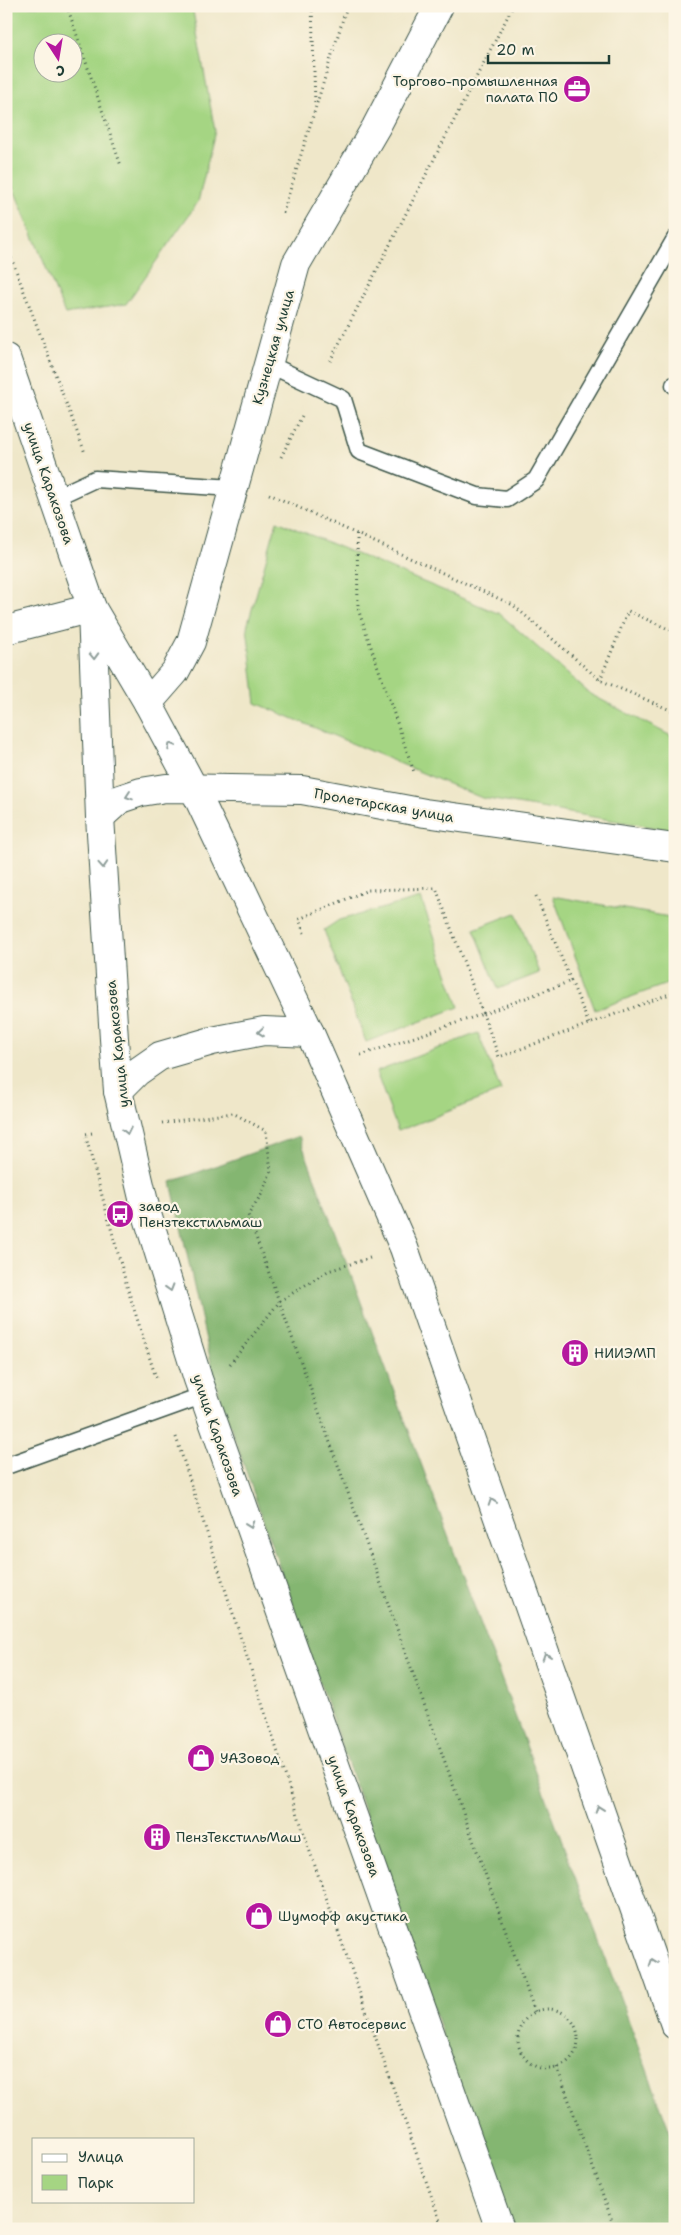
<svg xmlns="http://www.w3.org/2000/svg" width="681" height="2235" font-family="'Shantell Sans',sans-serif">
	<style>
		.green { fill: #a5d583; stroke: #62895c; fill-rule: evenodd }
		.forest { fill: #84b671; stroke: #527a52 }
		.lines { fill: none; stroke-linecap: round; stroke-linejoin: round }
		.lane-casing { stroke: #3e564a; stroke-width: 19 }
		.street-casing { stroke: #3e564a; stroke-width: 30 }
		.secondary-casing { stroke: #3e564a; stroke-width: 30 }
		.path { stroke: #3e564a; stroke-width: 3; stroke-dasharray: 1 4; stroke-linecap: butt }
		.lane { stroke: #fff; stroke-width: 16 }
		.street { stroke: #fff; stroke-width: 28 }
		.secondary { stroke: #fff; stroke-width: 28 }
		.oneway { stroke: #8f9e9a }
		.labels { text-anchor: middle; stroke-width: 4.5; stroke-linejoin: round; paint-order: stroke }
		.poi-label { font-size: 14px; fill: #1f3d34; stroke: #fcf5e5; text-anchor: start }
		.street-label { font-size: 14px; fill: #1f3d34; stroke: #fcf5e5 }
	</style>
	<rect width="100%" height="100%" fill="#fcf5e5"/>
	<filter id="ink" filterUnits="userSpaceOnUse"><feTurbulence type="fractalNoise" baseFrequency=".02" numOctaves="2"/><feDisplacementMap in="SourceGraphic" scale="10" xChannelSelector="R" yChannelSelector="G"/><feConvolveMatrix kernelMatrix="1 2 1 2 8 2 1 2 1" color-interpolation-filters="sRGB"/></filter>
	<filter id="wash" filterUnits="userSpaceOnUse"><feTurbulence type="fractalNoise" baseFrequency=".0096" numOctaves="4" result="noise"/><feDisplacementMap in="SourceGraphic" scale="20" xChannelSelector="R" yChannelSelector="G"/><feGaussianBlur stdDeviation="1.12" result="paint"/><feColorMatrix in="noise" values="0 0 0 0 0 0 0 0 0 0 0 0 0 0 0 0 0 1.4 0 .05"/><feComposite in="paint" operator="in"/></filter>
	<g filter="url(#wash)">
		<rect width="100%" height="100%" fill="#efe7c9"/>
		<g class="green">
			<path d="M6 6H192L215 131 198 202 126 304 65 314 6 170ZM42 42H72V72H42Z"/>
			<polygon points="277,521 500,614 590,694 675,738 675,831 482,798 256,703 247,627"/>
			<polygon points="553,896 675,918 675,981 595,1010"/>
			<polygon points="421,898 459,1007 366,1042 324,930 339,920"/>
			<polygon points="516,913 539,973 498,989 474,929"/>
			<polygon points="478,1033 501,1091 398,1131 376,1072"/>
		</g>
		<polygon class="forest" points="299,1136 675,2145 675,2229 510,2229 216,1385 171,1182"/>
	</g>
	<g filter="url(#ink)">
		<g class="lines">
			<g class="lane-casing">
				<g id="lane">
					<polyline points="268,364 343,399 359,451 477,496 507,499 536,480 675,239"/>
					<polyline points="674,385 675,385"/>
					<polyline points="54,498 95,479 233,488"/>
					<polyline points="6,1466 204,1395"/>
				</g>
			</g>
			<g class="street-casing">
				<polyline id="street" points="148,703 175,672 191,642 296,264 376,127 439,6"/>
			</g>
			<g class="secondary-casing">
				<g id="secondary">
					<polyline points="6,358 92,608 148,703 194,789 310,1033 404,1248 675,2025"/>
					<polyline points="92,612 100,817 114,1039 118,1091 146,1211 198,1379 500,2229"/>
					<polyline points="6,630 92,608"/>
					<polyline points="100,817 120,799 141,792 166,788 302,790 425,813 675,848"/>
					<polyline points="118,1091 137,1072 160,1056 212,1041 264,1031 310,1033"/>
				</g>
			</g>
			<g class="path">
				<polyline points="67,6 121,166"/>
				<polyline points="312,6 315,104"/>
				<polyline points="283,213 347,6"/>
				<polyline points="6,244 85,453"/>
				<polyline points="330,361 513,6"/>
				<polyline points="281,457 303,414"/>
				<polyline points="269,494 513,605 600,680 675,712"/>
				<polyline points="357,534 358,609 414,772"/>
				<polyline points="600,680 628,611 675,632"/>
				<polyline points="536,896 571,981 483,1014 499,1057 675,992"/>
				<polyline points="304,933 299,919 368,890 436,888 483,1014 358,1056"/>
				<polyline points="571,981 589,1024"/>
				<polyline points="162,1123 233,1113 266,1131 271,1171 261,1195 248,1215 535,2012"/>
				<polyline points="92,1133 85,1134 128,1290 157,1381"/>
				<polyline points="230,1364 280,1301 328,1271 370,1258"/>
				<polyline points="176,1437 309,1849 443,2229"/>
				<circle cx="548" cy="2039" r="30"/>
				<polyline points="557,2067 615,2229"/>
			</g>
			<use href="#lane" class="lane"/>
			<use href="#street" class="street"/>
			<use href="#secondary" class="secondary"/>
		</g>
		<defs><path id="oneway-chevron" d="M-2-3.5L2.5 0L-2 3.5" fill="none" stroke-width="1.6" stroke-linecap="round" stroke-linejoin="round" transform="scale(1.25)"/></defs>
		<g class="oneway">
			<use href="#oneway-chevron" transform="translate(94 656) rotate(88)"/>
			<use href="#oneway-chevron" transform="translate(171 746) rotate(-118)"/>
			<use href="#oneway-chevron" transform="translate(129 796) rotate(161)"/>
			<use href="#oneway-chevron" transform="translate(103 865) rotate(86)"/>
			<use href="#oneway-chevron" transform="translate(261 1032) rotate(174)"/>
			<use href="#oneway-chevron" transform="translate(127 1131) rotate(78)"/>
			<use href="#oneway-chevron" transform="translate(170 1288) rotate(73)"/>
			<use href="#oneway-chevron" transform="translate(492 1502) rotate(-109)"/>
			<use href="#oneway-chevron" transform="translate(250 1525) rotate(70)"/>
			<use href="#oneway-chevron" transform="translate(546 1656) rotate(-109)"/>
			<use href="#oneway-chevron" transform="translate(599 1809) rotate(-109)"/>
			<use href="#oneway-chevron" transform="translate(653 1962) rotate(-109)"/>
		</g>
	</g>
	<defs>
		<g id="office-disc" transform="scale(1.4375)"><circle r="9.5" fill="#b5179e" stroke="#fcf5e5"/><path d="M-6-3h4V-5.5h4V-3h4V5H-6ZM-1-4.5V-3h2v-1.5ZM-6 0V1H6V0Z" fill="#fff"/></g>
		<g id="bus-disc" transform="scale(1.4375)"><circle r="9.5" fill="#b5179e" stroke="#fcf5e5"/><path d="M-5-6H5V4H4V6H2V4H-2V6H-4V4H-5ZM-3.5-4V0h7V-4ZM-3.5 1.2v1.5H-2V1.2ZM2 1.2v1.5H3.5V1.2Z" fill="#fff"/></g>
		<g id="building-disc" transform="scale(1.4375)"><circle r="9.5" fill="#b5179e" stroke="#fcf5e5"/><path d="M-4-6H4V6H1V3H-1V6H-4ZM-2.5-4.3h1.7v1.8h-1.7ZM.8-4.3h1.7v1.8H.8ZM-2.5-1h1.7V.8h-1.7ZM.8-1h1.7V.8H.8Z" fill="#fff"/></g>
		<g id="shop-disc" transform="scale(1.4375)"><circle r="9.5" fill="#b5179e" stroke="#fcf5e5"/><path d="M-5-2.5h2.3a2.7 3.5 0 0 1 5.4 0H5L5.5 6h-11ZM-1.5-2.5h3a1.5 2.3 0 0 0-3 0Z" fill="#fff"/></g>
	</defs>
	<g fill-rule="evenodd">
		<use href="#office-disc" x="577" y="89"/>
		<use href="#bus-disc" x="120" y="1214"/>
		<use href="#building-disc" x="575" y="1353"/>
		<use href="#shop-disc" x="201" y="1758"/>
		<use href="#building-disc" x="157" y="1837"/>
		<use href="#shop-disc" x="259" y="1916"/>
		<use href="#shop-disc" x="278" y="2024"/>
	</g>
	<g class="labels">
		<g class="poi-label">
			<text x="558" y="86" text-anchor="end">Торгово-промышленная<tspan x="558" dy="16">палата ПО</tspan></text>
			<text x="139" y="1211">завод<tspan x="139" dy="16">Пензтекстильмаш</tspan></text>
			<text x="594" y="1358">НИИЭМП</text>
			<text x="220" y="1763">УАЗовод</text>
			<text x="176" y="1842">ПензТекстильМаш</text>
			<text x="278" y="1921">Шумофф акустика</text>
			<text x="297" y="2029">СТО Автосервис</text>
		</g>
		<g class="street-label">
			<text transform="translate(273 347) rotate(-74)" y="5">Кузнецкая улица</text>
			<text transform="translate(49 483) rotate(71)" y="5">улица Каракозова</text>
			<text transform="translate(384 805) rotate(10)" y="5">Пролетарская улица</text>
			<text transform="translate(117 1044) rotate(-96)" y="5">улица Каракозова</text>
			<text transform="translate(218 1435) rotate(71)" y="5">улица Каракозова</text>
			<text transform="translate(354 1816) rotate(70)" y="5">улица Каракозова</text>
		</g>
	</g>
	<rect width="681" height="2235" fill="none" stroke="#fcf5e5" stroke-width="25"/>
	<rect x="32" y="2138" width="162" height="65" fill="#fcf5e5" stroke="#a4ab9e"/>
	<rect x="42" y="2154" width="25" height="8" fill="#ffffff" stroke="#a4ab9e"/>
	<text x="78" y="2162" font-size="15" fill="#1f3d34">Улица</text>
	<rect x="42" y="2175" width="25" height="15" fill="#a5d583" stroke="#a4ab9e"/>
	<text x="78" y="2188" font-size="15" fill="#1f3d34">Парк</text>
	<g transform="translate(58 58) rotate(168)"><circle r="24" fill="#fcf5e5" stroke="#a4ab9e"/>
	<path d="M0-4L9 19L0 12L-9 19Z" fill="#b5179e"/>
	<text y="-8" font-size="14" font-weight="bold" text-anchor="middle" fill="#1f3d34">С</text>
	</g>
	<path d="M488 55v8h121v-8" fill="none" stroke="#1f3d34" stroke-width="2.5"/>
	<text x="496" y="55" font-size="15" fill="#1f3d34" stroke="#fcf5e5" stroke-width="4" paint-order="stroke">20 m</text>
</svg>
